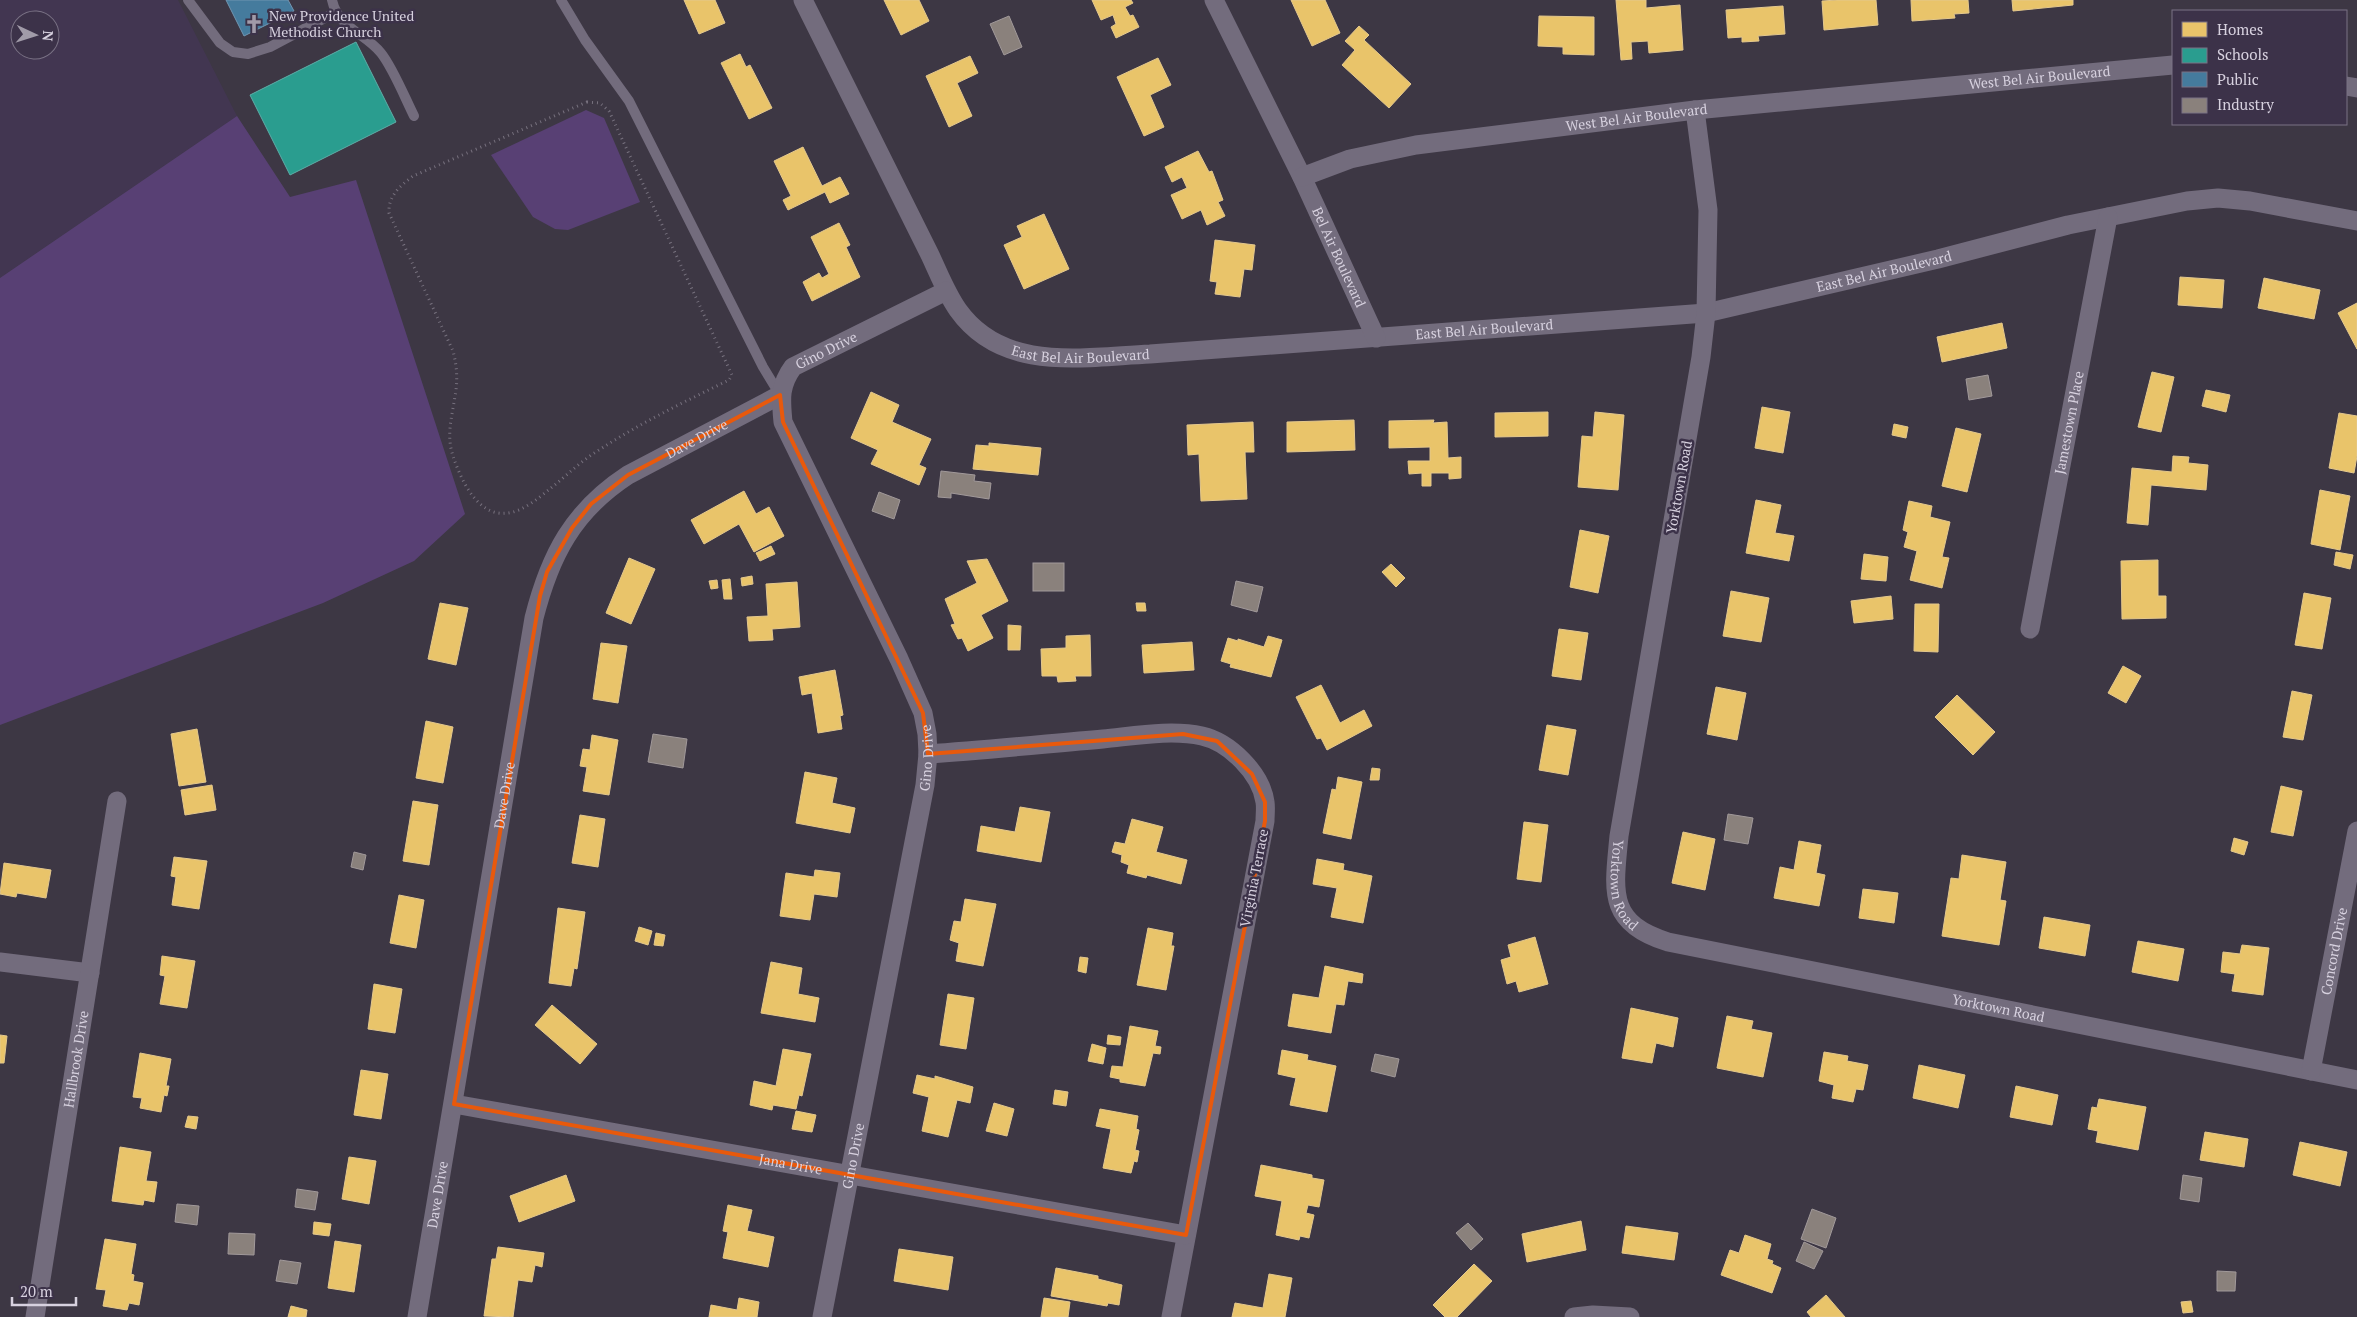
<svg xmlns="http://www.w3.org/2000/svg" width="2357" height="1317" font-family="'PT Serif',serif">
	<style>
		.built { fill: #423651; fill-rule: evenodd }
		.green { fill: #584074 }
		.homes { fill: #e9c46a; stroke: #e4c88d }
		.schools { fill: #2a9d8f; stroke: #5eada7 }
		.public { fill: #457b9d; stroke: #7195b1 }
		.industry { fill: #8a817c; stroke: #a1999a }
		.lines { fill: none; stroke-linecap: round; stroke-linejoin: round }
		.path { stroke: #77717e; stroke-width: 3; stroke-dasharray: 1 4; stroke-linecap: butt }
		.lane { stroke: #736c7d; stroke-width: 10 }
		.street { stroke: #736c7d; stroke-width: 19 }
		.marked { fill: none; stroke: #e8590c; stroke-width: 4; stroke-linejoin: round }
		.labels { text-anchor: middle; stroke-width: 5; stroke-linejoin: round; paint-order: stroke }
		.poi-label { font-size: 14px; fill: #d7d1df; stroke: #3c3249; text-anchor: start }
		.street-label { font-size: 14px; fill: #d7d1df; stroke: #3c3249 }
	</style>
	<rect width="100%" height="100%" fill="#3d3744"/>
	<path class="built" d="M0 0H178L237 116 0 278ZM20 20H50V50H20Z"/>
	<g class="green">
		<polygon points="586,110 604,118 640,202 568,230 555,229 533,217 491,155"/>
		<polygon points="237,116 290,197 356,180 465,514 414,561 323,603 0,725 0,278"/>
	</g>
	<g class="homes">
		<polygon points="684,0 715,0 725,23 699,34"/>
		<polygon points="884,0 919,0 929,21 901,35"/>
		<polygon points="1092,0 1131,0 1133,3 1125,7 1130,16 1133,15 1139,27 1116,38 1111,27 1116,24 1113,15 1101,20"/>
		<polygon points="1291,0 1325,0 1340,33 1312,46"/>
		<polygon points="1616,0 1646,0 1646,8 1680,5 1683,50 1649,53 1648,41 1631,42 1632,59 1621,60"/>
		<polygon points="1837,0 1876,0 1878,25 1824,30 1822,1"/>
		<polygon points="1911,0 1968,0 1969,13 1954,14 1955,18 1912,21"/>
		<polygon points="2012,0 2073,0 2073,5 2013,11"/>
		<polygon points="1783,6 1785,34 1758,36 1759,41 1742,42 1742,37 1728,38 1726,10"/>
		<polygon points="1539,16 1594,17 1594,55 1563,54 1563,47 1538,46"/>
		<polygon points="1359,26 1369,35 1364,40 1411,84 1389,108 1342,65 1355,50 1345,41"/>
		<polygon points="740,54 746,67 750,65 772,108 749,119 721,63"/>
		<polygon points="970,56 978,73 957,83 972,116 949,127 926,76"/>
		<polygon points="1158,58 1171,85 1150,95 1164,127 1144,136 1117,77"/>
		<polygon points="803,147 822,186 840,177 849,194 830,203 825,192 788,210 783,200 791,196 774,161"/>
		<polygon points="1198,151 1209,172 1212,171 1223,200 1218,202 1225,216 1207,225 1201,210 1182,219 1171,195 1187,188 1182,177 1172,182 1165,167"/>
		<polygon points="1044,214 1069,269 1024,289 1004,245 1022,237 1017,226"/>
		<polygon points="839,223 850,245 846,247 860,277 812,301 803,282 819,273 822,278 829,274 811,237"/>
		<polygon points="1215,240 1255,245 1252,270 1244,269 1240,297 1215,294 1217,282 1210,281"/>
		<polygon points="2180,277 2224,280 2222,308 2178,305"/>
		<polygon points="2264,278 2320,290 2314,319 2258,308"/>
		<polygon points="2357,303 2357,349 2338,313"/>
		<polygon points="2002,323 2007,348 1942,362 1937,337"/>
		<polygon points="2152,372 2174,377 2161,432 2138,427"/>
		<polygon points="2206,390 2230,395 2226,412 2202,406"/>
		<polygon points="871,392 899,405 892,422 931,439 919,465 926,468 919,485 871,464 878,450 851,438"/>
		<polygon points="1762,407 1790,412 1783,453 1755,448"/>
		<polygon points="1548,412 1548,436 1495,437 1495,413"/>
		<polygon points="1595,412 1624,415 1618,490 1578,487 1582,436 1593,437"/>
		<polygon points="2339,413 2357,416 2357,456 2354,473 2329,468"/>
		<polygon points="1354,420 1355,450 1287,452 1287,422"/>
		<polygon points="1434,420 1433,423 1447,422 1448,458 1461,457 1461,478 1449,479 1449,473 1431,473 1431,486 1422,486 1422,473 1409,474 1408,461 1430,461 1430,447 1389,448 1389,421"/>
		<polygon points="1253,422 1254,452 1245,452 1247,499 1201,501 1199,454 1188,455 1187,425"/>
		<polygon points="1894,424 1908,427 1906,438 1892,435"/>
		<polygon points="1956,428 1981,434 1967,492 1942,486"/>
		<polygon points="989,443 1041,448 1038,475 973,469 976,445 989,446"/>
		<polygon points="2173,456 2189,457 2188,463 2208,465 2206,490 2151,485 2148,525 2127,523 2132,468 2172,472"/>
		<polygon points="2320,490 2350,496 2340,550 2311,544"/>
		<polygon points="744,491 756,514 769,507 784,536 754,552 739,524 704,544 691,520"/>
		<polygon points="1756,500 1781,505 1775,533 1794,536 1789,561 1746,553"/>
		<polygon points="1909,501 1932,506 1930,517 1950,522 1942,557 1949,558 1942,588 1910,580 1917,551 1904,547 1908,532 1903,530"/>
		<polygon points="1580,530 1609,536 1598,593 1570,587"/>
		<polygon points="771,546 775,554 760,561 756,553"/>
		<polygon points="2336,552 2353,555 2350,569 2334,565"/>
		<polygon points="1864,554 1888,557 1886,581 1861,579"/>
		<polygon points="629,558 655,569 631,624 606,613"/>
		<polygon points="987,559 1008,601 981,615 993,638 968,651 962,638 958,639 951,625 955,624 945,599 977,583 967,561"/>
		<polygon points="2158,560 2158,596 2166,596 2166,618 2122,619 2121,561"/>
		<polygon points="1391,564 1405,578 1396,587 1382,572"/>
		<polygon points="752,576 753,584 742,586 741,578"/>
		<polygon points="730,579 732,599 724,599 722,580"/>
		<polygon points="717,580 718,588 711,589 709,581"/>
		<polygon points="797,582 800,627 772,629 773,640 749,641 747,617 768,616 766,584"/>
		<polygon points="1731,591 1769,598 1761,642 1723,636"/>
		<polygon points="2304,593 2331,598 2322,649 2295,645"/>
		<polygon points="1891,596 1893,619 1854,623 1851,601"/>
		<polygon points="440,603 468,608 456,665 428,659"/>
		<polygon points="1136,603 1145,603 1146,611 1137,611"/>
		<polygon points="1915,604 1939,604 1938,652 1914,651"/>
		<polygon points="1008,625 1021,626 1020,650 1008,650"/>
		<polygon points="1559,629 1588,633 1581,680 1552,676"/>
		<polygon points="1090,635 1091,676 1075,676 1076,681 1058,682 1057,676 1042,676 1041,649 1066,648 1066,636"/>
		<polygon points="1268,636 1282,640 1271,677 1230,667 1231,664 1221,661 1228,638 1238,641 1238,639 1264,647"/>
		<polygon points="1192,642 1194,670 1144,673 1142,645"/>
		<polygon points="601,643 627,646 618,703 593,699"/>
		<polygon points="2123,666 2141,676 2126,703 2108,693"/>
		<polygon points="835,670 843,715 840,716 842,729 818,733 812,693 802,695 799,677"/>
		<polygon points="1321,685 1340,723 1364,710 1372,726 1327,750 1321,738 1317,739 1296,697"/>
		<polygon points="1716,687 1746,693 1737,740 1707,734"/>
		<polygon points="2292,691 2312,695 2303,740 2283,737"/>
		<polygon points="1957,695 1995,732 1973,755 1935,717"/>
		<polygon points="426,721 453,727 443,783 416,778"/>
		<polygon points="1547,725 1576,730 1568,775 1539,770"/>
		<polygon points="197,729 206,782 179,786 171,734"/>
		<polygon points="592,735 618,740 609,795 583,791 587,767 580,766 583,749 590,750"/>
		<polygon points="1372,768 1380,769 1379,780 1370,780"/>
		<polygon points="805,772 837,778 832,803 855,808 850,833 796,823"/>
		<polygon points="1338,777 1362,782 1351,839 1323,833 1332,789 1336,790"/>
		<polygon points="212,785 216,810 185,815 181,790"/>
		<polygon points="2281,786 2302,791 2293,836 2271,832"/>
		<polygon points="413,801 438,805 429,865 403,861"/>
		<polygon points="1020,807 1050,812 1041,862 977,851 981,826 1015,832"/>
		<polygon points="580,815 605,819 598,867 572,863"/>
		<polygon points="1132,819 1163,827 1156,852 1187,860 1181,884 1147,875 1146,878 1127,873 1129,865 1121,862 1122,855 1112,852 1115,842 1125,844"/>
		<polygon points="1524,822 1548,825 1541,882 1517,879"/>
		<polygon points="1683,832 1715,839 1705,890 1672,883"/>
		<polygon points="2234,838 2248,842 2244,855 2231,851"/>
		<polygon points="1799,841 1821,845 1816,873 1825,875 1819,906 1774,898 1780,867 1794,870"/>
		<polygon points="1962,855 2006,862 2000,900 2006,901 1999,945 1942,936 1951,878 1959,879"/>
		<polygon points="174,857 207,861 199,909 172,905 176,877 171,876"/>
		<polygon points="1317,859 1344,864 1343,870 1372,876 1363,923 1331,917 1337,888 1313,884"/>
		<polygon points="4,863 51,870 46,898 17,893 16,897 0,894"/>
		<polygon points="815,870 840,873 837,897 814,894 810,920 780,916 786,873 814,877"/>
		<polygon points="1863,889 1898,893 1894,923 1859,918"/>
		<polygon points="399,895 424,900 416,948 390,943"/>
		<polygon points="965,899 996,904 983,966 956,961 959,943 950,940 954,921 961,922"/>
		<polygon points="558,908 585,912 577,969 574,968 571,986 549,983"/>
		<polygon points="2044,917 2090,925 2085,956 2039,948"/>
		<polygon points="639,927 652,931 648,945 635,941"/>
		<polygon points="1148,928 1173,933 1171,946 1174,946 1166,990 1137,985"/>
		<polygon points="656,933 665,935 663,946 654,945"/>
		<polygon points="1535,937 1548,984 1519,992 1516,981 1507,984 1501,960 1511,957 1508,945"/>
		<polygon points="2138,941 2184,949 2178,981 2132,972"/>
		<polygon points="2242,945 2269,948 2263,995 2232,991 2235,974 2221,972 2223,952 2240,954"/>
		<polygon points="162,956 195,961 187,1008 160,1004 165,976 160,975"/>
		<polygon points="1080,957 1088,958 1086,973 1078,971"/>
		<polygon points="771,962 802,968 798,994 819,998 815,1022 761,1013"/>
		<polygon points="1325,966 1363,974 1362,983 1348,981 1344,1005 1336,1004 1331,1033 1288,1026 1293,994 1319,998"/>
		<polygon points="374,984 402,989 395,1033 368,1029"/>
		<polygon points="948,994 974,998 966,1049 940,1045"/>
		<polygon points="552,1005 597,1044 580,1064 535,1025"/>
		<polygon points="1631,1008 1678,1018 1673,1047 1656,1043 1652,1063 1622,1058"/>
		<polygon points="1727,1016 1753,1021 1751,1029 1772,1033 1763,1077 1717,1068"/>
		<polygon points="1130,1026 1158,1031 1155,1046 1161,1047 1160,1054 1153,1053 1145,1086 1120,1082 1120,1079 1110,1077 1112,1066 1123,1067"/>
		<polygon points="0,1035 7,1036 4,1063 0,1063"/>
		<polygon points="1108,1035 1121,1037 1120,1045 1107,1044"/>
		<polygon points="1092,1044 1106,1048 1103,1064 1088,1061"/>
		<polygon points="783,1049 811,1054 802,1096 799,1095 796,1109 773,1105 772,1110 750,1105 754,1081 776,1086"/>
		<polygon points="1282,1050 1308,1055 1307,1060 1336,1066 1327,1112 1290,1105 1296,1078 1278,1074"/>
		<polygon points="1824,1052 1848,1056 1847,1061 1868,1065 1863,1090 1856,1089 1853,1102 1832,1098 1834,1085 1819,1081"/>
		<polygon points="140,1053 171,1059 166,1086 169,1086 167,1096 164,1095 161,1112 140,1108 142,1098 133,1097"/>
		<polygon points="1919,1065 1965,1075 1958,1108 1913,1098"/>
		<polygon points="361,1070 388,1074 381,1119 354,1115"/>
		<polygon points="917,1075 935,1079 935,1076 973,1087 970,1103 957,1100 948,1137 922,1131 929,1097 913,1093"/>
		<polygon points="2016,1086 2058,1095 2052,1125 2010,1117"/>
		<polygon points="1055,1090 1068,1092 1066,1106 1053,1104"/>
		<polygon points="2099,1099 2146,1107 2138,1150 2096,1142 2098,1131 2088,1129 2092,1107 2097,1108"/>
		<polygon points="994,1103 1014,1109 1007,1136 986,1131"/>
		<polygon points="1100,1109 1138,1116 1136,1129 1139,1130 1135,1150 1139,1151 1137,1162 1134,1161 1131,1173 1103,1168 1111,1129 1096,1126"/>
		<polygon points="796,1111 816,1115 812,1132 792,1129"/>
		<polygon points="188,1116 198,1117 196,1129 185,1127"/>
		<polygon points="2205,1132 2248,1139 2244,1167 2200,1160"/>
		<polygon points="2300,1142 2347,1152 2340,1186 2293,1175"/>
		<polygon points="120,1147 151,1152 146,1181 157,1182 154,1202 144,1200 143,1205 112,1201"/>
		<polygon points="349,1157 376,1161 369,1204 342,1199"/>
		<polygon points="1261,1165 1312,1175 1312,1178 1324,1180 1319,1207 1308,1205 1306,1213 1314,1215 1309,1238 1300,1236 1299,1240 1276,1235 1282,1201 1255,1196"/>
		<polygon points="566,1175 575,1201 519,1222 510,1196"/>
		<polygon points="728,1205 752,1210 747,1231 774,1237 768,1267 723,1258 728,1232 723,1231"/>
		<polygon points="1581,1221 1586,1250 1527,1262 1522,1234"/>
		<polygon points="314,1222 331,1224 329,1236 313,1234"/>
		<polygon points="1626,1226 1678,1233 1674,1260 1622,1253"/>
		<polygon points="1745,1235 1771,1244 1767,1259 1773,1261 1772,1264 1781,1268 1772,1293 1721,1275 1730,1250 1739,1253"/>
		<polygon points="105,1239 136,1244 131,1274 134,1275 133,1281 143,1283 139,1305 129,1303 127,1310 103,1306 106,1290 96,1289"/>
		<polygon points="335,1241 361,1245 354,1292 328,1288"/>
		<polygon points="498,1247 544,1253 542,1267 535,1265 532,1282 518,1280 513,1317 484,1316 492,1259 496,1259"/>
		<polygon points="899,1249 953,1257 948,1290 894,1281"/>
		<polygon points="1474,1264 1492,1281 1457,1317 1445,1317 1433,1305"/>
		<polygon points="1056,1268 1098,1276 1098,1279 1122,1285 1119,1305 1108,1303 1107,1306 1051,1296"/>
		<polygon points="1269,1274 1292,1278 1285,1317 1232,1317 1235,1303 1263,1308"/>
		<polygon points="1826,1295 1845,1317 1811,1317 1807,1312"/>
		<polygon points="739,1298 759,1302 757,1317 709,1317 711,1305 737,1310"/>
		<polygon points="1044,1298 1070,1302 1068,1317 1041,1317"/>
		<polygon points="2191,1301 2193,1312 2183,1313 2181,1302"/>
		<polygon points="291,1306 307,1310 306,1317 288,1317"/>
	</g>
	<polygon class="schools" points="356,42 396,122 290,175 250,95"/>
	<polygon class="public" points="226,0 288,0 294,11 244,36"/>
	<g class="industry">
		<polygon points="1009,16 1022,47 1004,55 990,24"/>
		<polygon points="1988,375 1992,396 1969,400 1966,379"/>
		<polygon points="941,471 975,475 974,481 991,483 989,499 951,493 951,498 938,497"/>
		<polygon points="879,492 900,500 894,519 872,511"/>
		<rect x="1033" y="563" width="31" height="28"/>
		<polygon points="1236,581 1263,587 1257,612 1231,605"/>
		<polygon points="653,734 687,739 683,768 648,762"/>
		<polygon points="1728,814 1753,818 1748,844 1724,840"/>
		<polygon points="354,852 366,855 363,870 351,867"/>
		<polygon points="1375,1054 1399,1059 1395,1077 1371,1071"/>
		<polygon points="2183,1175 2202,1178 2199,1202 2180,1199"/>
		<polygon points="297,1189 318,1192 315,1210 295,1207"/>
		<polygon points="177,1204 199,1206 197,1225 175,1222"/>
		<polygon points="1812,1209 1836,1218 1826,1248 1801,1239"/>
		<polygon points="1468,1223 1483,1239 1471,1250 1456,1233"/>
		<polygon points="229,1233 255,1234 254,1255 228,1254"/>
		<polygon points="1804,1242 1823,1251 1814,1269 1796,1261"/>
		<polygon points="280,1260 301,1263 297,1284 276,1281"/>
		<polygon points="2217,1271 2236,1272 2235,1291 2217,1291"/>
	</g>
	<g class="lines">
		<path class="path" d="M587 102 600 103 609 111 732 375 729 380C684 402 638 424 596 452 580 462 566 476 551 488 537 499 519 516 498 513 474 509 460 477 453 456 446 435 452 417 455 396 458 381 457 366 453 351L389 213C388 196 400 186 413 176Z"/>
		<g class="lane">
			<polyline points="188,0 220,43 233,52 248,54 270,47 336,12"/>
			<path d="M332 0C338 28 365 33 381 53 393 68 405 98 414 116"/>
			<polyline points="561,0 585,40 629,101 763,367 780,395"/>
		</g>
		<g class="street">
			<path id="s1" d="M803 0 930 255C939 274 946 293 958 310 1003 373 1083 357 1150 354L1706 313 1938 259 2068 225 2187 201 2218 198 2250 201 2357 221"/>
			<path id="s2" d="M1214 0 1302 177 1376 338"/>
			<polyline points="2346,86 2357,88"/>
			<path id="s3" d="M1695 110 1708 210 1706 313 1701 357 1619 836C1614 890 1606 923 1668 942L2357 1080"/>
			<path id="s4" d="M1302 177 1350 159 1416 145 1695 110 2173 65"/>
			<path id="s5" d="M2030 629 2108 217"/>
			<path d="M928 754C986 750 1045 744 1103 739 1134 736 1171 729 1202 736 1229 742 1261 773 1265 802 1266 808 1265 815 1265 821L1171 1317"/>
			<polyline points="0,962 90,973"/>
			<path id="s6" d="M2311 1071 2357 831"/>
			<path id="s7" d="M454 1104 1186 1235"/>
			<path id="s8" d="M35 1317 117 801"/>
			<path id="s9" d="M417 1317 534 618C550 555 573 511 628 475L780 395"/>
			<path id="s10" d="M822 1317 925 785 928 754 927 734 923 713 899 659 783 422C781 400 779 386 793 367L946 291"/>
			<polyline points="1574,1317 1593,1315 1630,1317"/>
		</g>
	</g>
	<path class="marked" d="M780 395 783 422 923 713 928 754 1183 734 1217 741 1252 774 1265 802V821L1186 1235 454 1104 540 596 547 572 572 528 591 504 628 475Z"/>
	<defs>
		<g id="church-bare" transform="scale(1.5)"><path d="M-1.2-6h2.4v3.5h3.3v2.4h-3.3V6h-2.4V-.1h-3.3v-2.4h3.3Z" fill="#a19ba9" stroke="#3c3249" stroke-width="2.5" paint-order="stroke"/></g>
	</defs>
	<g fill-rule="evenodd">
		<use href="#church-bare" x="254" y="24"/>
	</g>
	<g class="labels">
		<g class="poi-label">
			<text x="269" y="21">New Providence United<tspan x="269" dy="16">Methodist Church</tspan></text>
		</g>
		<g class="street-label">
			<text dy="5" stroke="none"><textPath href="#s4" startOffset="746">West Bel Air Boulevard</textPath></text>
			<text dy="5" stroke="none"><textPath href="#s4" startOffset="341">West Bel Air Boulevard</textPath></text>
			<text dy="5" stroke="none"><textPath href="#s2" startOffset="286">Bel Air Boulevard</textPath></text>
			<text dy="5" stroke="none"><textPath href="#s1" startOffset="1294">East Bel Air Boulevard</textPath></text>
			<text dy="5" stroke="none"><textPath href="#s1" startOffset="889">East Bel Air Boulevard</textPath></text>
			<text dy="5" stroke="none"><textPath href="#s10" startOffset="1032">Gino Drive</textPath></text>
			<text dy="5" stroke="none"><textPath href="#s1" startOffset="484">East Bel Air Boulevard</textPath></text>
			<text dy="5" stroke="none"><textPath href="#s5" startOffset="210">Jamestown Place</textPath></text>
			<text dy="5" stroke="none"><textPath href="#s9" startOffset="962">Dave Drive</textPath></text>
			<text transform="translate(1679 487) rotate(-80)" y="5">Yorktown Road</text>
			<text dy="5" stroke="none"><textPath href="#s10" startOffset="569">Gino Drive</textPath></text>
			<text dy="5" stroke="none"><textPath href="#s9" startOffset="529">Dave Drive</textPath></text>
			<text transform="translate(1254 878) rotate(-79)" y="5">Virginia Terrace</text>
			<text dy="5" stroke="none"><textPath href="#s3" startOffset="785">Yorktown Road</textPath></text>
			<text dy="5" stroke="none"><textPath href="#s6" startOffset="122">Concord Drive</textPath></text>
			<text dy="5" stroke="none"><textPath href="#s3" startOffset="1204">Yorktown Road</textPath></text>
			<text dy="5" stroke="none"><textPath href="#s8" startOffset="261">Hallbrook Drive</textPath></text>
			<text dy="5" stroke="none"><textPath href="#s10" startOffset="164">Gino Drive</textPath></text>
			<text dy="5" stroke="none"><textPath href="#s7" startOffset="342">Jana Drive</textPath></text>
			<text dy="5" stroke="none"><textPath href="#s9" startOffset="124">Dave Drive</textPath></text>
		</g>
	</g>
	<rect x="2172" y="10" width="175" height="115" fill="#3c3249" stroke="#7a7285"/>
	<rect x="2182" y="22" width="25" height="15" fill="#e9c46a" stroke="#7a7285"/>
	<text x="2217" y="35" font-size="15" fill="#d7d1df">Homes</text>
	<rect x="2182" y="48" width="25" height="15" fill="#2a9d8f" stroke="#7a7285"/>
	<text x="2217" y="60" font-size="15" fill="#d7d1df">Schools</text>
	<rect x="2182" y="72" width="25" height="15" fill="#457b9d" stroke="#7a7285"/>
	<text x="2217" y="85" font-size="15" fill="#d7d1df">Public</text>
	<rect x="2182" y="98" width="25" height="15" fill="#8a817c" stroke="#7a7285"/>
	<text x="2217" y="110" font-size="15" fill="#d7d1df">Industry</text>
	<g transform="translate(35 35) rotate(94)"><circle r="24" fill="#3c3249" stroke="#7a7285"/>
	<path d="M0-4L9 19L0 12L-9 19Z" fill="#a19ba9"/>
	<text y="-8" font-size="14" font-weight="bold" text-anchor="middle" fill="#d7d1df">N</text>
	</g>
	<path d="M12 1297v8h64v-8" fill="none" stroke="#d7d1df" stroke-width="2.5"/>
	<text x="20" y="1297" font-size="15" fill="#d7d1df" stroke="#3c3249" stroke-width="4" paint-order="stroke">20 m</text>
</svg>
